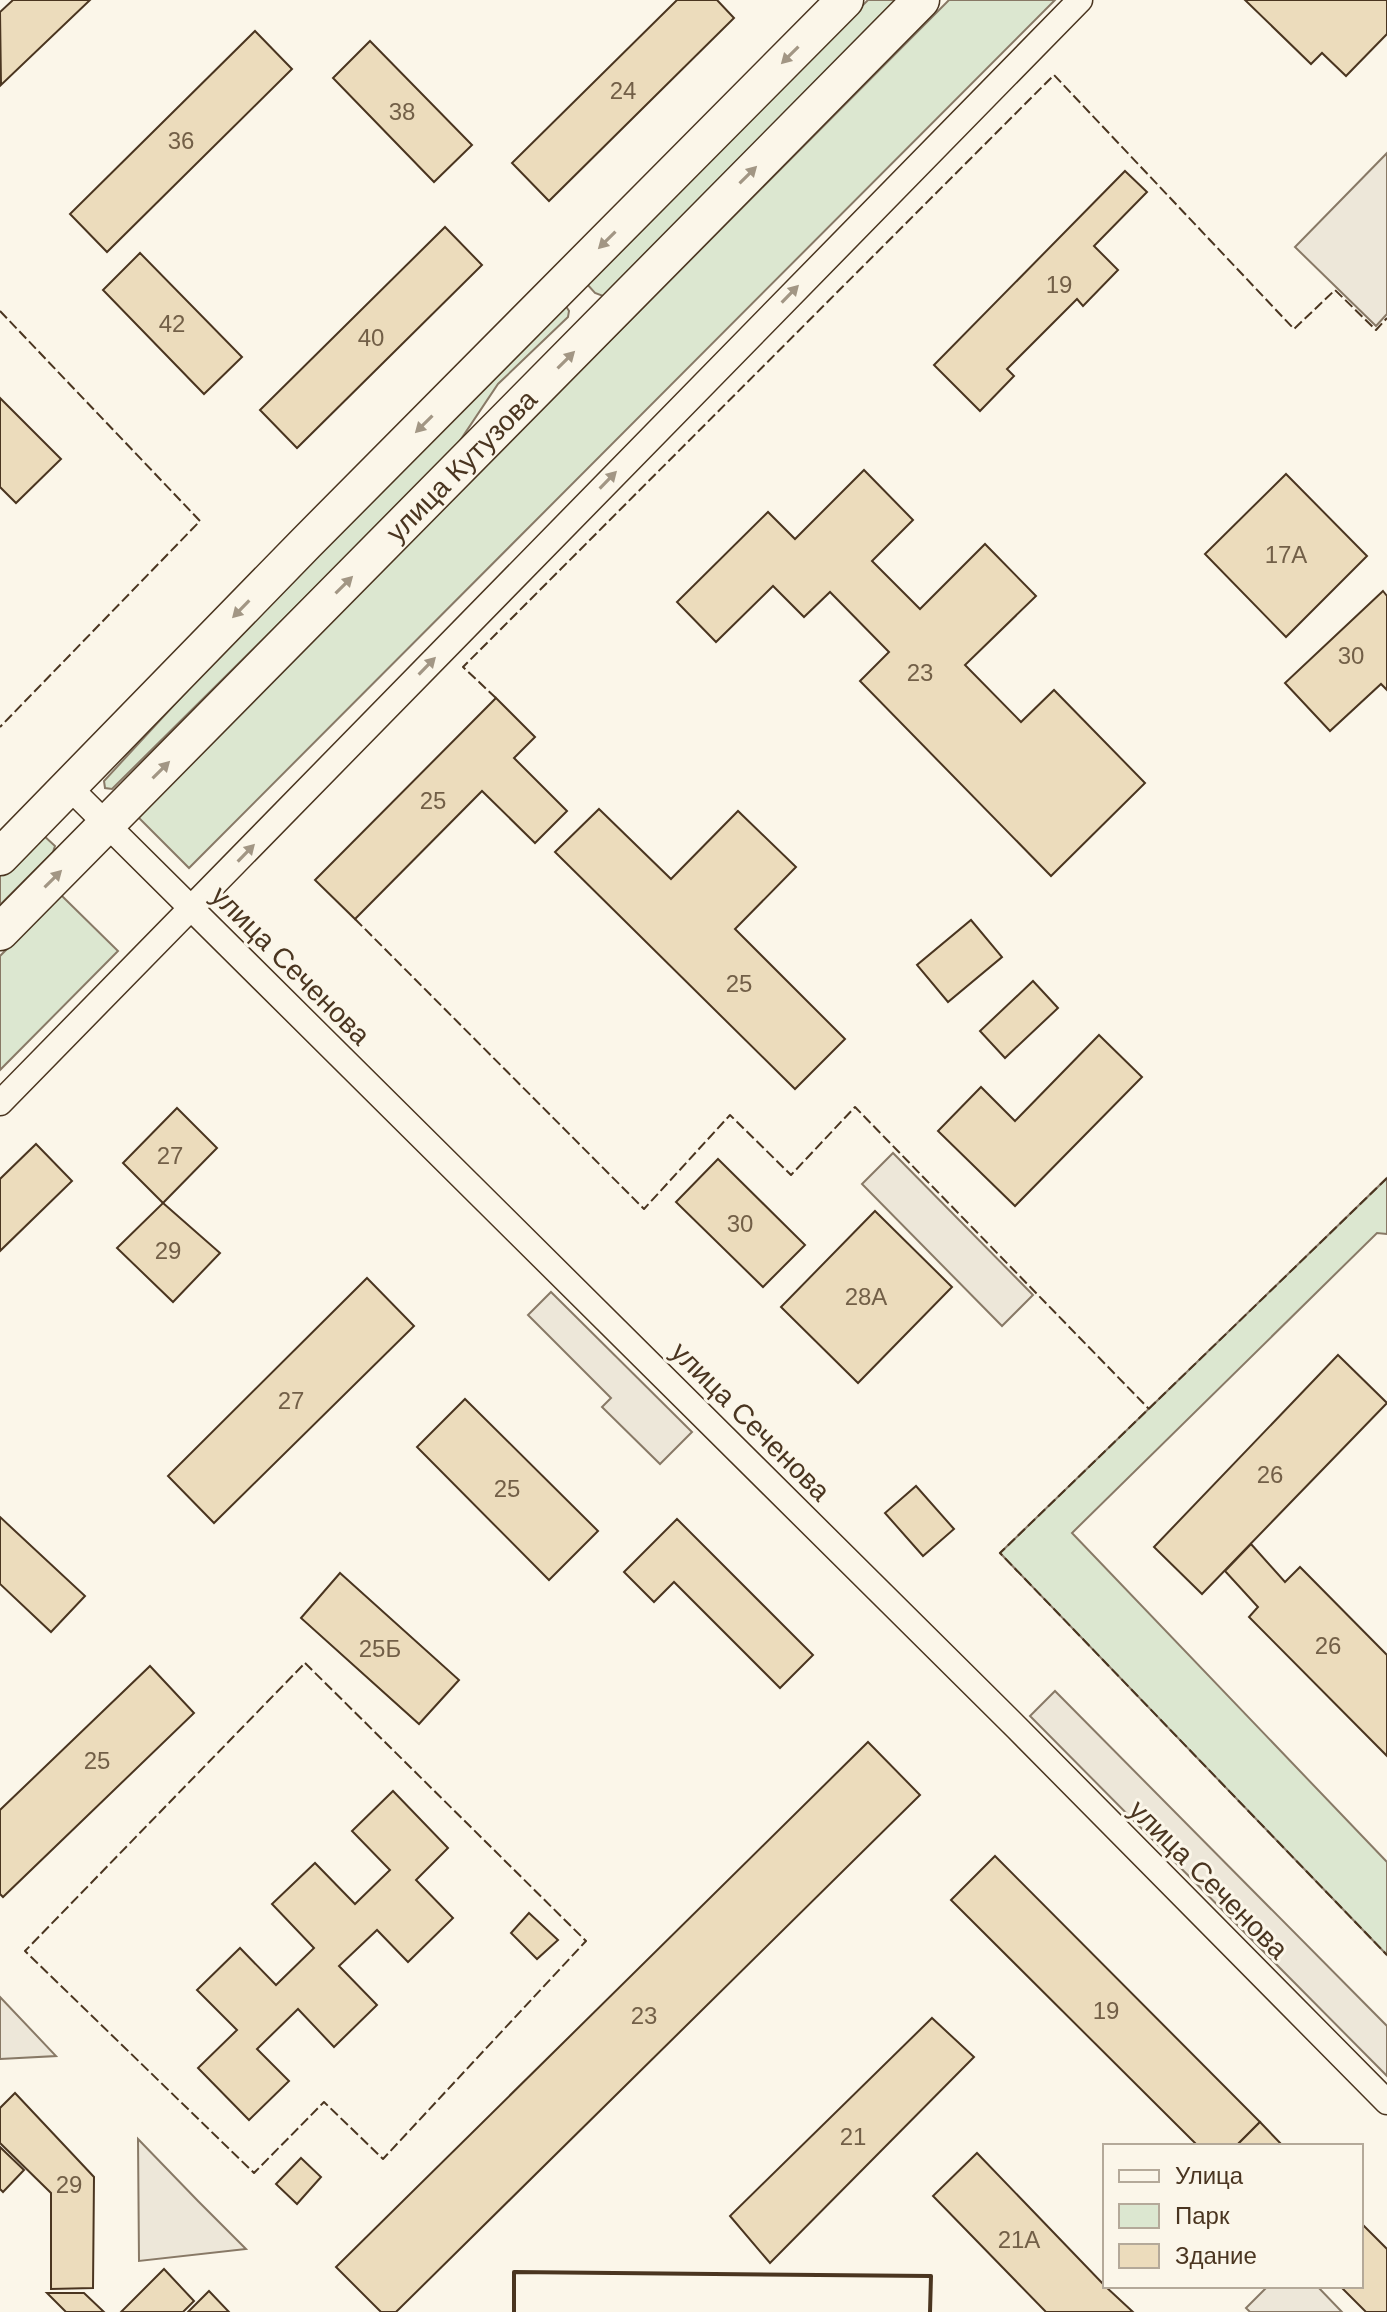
<svg xmlns="http://www.w3.org/2000/svg" width="1387" height="2312" font-family="Helvetica,sans-serif">
	<style>
		.green { fill: #dce7d0; stroke: #887966; stroke-width: 2 }
		.parking { fill: #ede7d9; stroke: #887966; stroke-width: 2 }
		.building { fill: #ecdcbc; stroke: #4a3520; stroke-width: 2 }
		.lines { fill: none; stroke-linecap: round; stroke-linejoin: round }
		.street-casing { stroke: #4a3520; stroke-width: 27 }
		.secondary-casing { stroke: #4a3520; stroke-width: 39 }
		.street { stroke: #fbf6e9; stroke-width: 24 }
		.secondary { stroke: #fbf6e9; stroke-width: 36 }
		.fence { stroke: #4a3520; stroke-width: 2; stroke-dasharray: 10 4; stroke-linecap: butt }
		.wall { stroke: #4a3520; stroke-width: 4 }
		.oneway { fill: #a29684 }
		.labels { text-anchor: middle; stroke-width: 6; stroke-linejoin: round; paint-order: stroke }
		.number-label { font-size: 24px; fill: #725f47 }
		.street-label { font-size: 28px; fill: #4a3520; stroke: #fbf6e9 }
	</style>
	<rect width="100%" height="100%" fill="#fbf6e9"/>
	<g class="green">
		<polygon points="868,0 900,0 608,294 603,296 595,293 586,283"/>
		<polygon points="949,0 1055,0 189,868 137,816"/>
		<polygon points="564,303 569,311 568,317 498,384 453,451 112,789 105,788 104,781 198,679"/>
		<polygon points="42,834 55,846 53,852 0,905 0,872"/>
		<polygon points="61,895 118,951 0,1070 0,956"/>
		<polygon points="1387,1178 1387,1234 1377,1233 1072,1533 1387,1862 1387,1955 1000,1553"/>
	</g>
	<g class="parking">
		<polygon points="1387,153 1387,314 1376,326 1295,247"/>
		<polygon points="893,1153 1033,1295 1002,1326 862,1184"/>
		<polygon points="551,1292 692,1432 660,1464 602,1407 611,1398 528,1315"/>
		<polygon points="1055,1691 1387,2026 1387,2076 1030,1716"/>
		<polygon points="0,1997 56,2056 0,2059"/>
		<polygon points="138,2139 198,2201 246,2249 139,2261"/>
		<polygon points="1268,2286 1317,2286 1342,2312 1250,2312 1246,2308"/>
	</g>
	<g class="building">
		<polygon points="13,0 90,0 1,85 0,12"/>
		<polygon points="677,0 717,0 734,18 549,201 512,163"/>
		<polygon points="1245,0 1387,0 1387,34 1346,76 1322,53 1311,64"/>
		<polygon points="255,31 292,69 107,252 70,214"/>
		<polygon points="370,41 472,145 434,182 333,78"/>
		<polygon points="1125,171 1147,192 1094,246 1118,270 1083,306 1077,299 1007,369 1014,376 980,411 934,365"/>
		<polygon points="445,227 482,265 297,448 260,410"/>
		<polygon points="140,253 242,357 204,394 103,290"/>
		<polygon points="0,398 61,459 16,503 0,487"/>
		<polygon points="864,470 913,520 872,561 920,609 985,544 1036,596 965,665 1021,722 1054,690 1145,783 1051,876 860,681 889,652 830,592 804,617 773,586 716,642 677,602 768,512 795,539"/>
		<polygon points="1286,474 1367,556 1286,637 1205,554"/>
		<polygon points="1383,591 1387,596 1387,690 1381,684 1330,731 1285,683"/>
		<polygon points="496,698 535,737 514,758 567,811 535,843 482,791 355,919 315,880"/>
		<polygon points="599,809 671,879 738,811 796,867 735,929 845,1039 795,1089 555,852"/>
		<polygon points="971,920 1002,957 948,1002 917,965"/>
		<polygon points="1033,981 1058,1008 1005,1058 980,1031"/>
		<polygon points="1099,1035 1142,1077 1015,1206 938,1131 981,1087 1015,1121"/>
		<polygon points="177,1108 217,1148 163,1203 123,1163"/>
		<polygon points="36,1144 72,1181 0,1251 0,1179"/>
		<polygon points="718,1159 805,1245 763,1287 676,1202"/>
		<polygon points="163,1203 220,1253 173,1302 117,1248"/>
		<polygon points="875,1211 952,1287 858,1383 781,1307"/>
		<polygon points="367,1278 414,1326 214,1523 168,1476"/>
		<polygon points="1338,1355 1387,1403 1202,1594 1154,1547"/>
		<polygon points="465,1399 598,1531 549,1580 417,1447"/>
		<polygon points="916,1486 954,1529 923,1556 885,1513"/>
		<polygon points="0,1517 85,1596 51,1632 0,1584"/>
		<polygon points="677,1519 813,1655 780,1688 674,1582 654,1602 624,1572"/>
		<polygon points="1251,1544 1285,1582 1300,1567 1387,1655 1387,1756 1249,1617 1258,1607 1225,1571"/>
		<polygon points="340,1573 459,1680 419,1724 301,1618"/>
		<polygon points="150,1666 194,1713 3,1897 0,1894 0,1810"/>
		<polygon points="868,1742 920,1795 396,2312 381,2312 336,2267"/>
		<polygon points="393,1791 448,1848 416,1880 453,1918 408,1962 377,1930 339,1966 377,2005 334,2047 298,2009 257,2049 289,2081 249,2120 198,2068 237,2030 197,1990 240,1948 276,1985 314,1948 272,1904 315,1863 355,1904 390,1870 352,1831"/>
		<polygon points="995,1856 1260,2122 1236,2146 1198,2146 951,1900"/>
		<polygon points="529,1913 558,1940 537,1959 511,1933"/>
		<polygon points="932,2018 974,2057 770,2263 730,2216"/>
		<polygon points="15,2093 94,2177 93,2288 51,2289 51,2193 0,2143 0,2108"/>
		<polygon points="1260,2122 1283,2146 1236,2146"/>
		<polygon points="0,2147 24,2170 3,2192 0,2189"/>
		<polygon points="977,2153 1105,2286 1133,2312 1046,2312 933,2196"/>
		<polygon points="301,2158 321,2177 297,2204 276,2184"/>
		<polygon points="1361,2223 1387,2249 1387,2312 1366,2312 1340,2286 1361,2286"/>
		<polygon points="164,2269 194,2301 183,2312 121,2312"/>
		<polygon points="209,2291 229,2312 188,2312"/>
		<polygon points="47,2293 84,2293 104,2312 66,2312"/>
	</g>
	<g class="lines">
		<g class="street-casing">
			<g id="street">
				<polyline points="69,787 1017,1728 1387,2102"/>
				<polyline points="0,1103 1080,0"/>
			</g>
		</g>
		<g class="secondary-casing">
			<g id="secondary">
				<polyline points="0,857 306,543 845,0"/>
				<path id="s1" d="M0 932 921 0"/>
			</g>
		</g>
		<use href="#street" class="street"/>
		<use href="#secondary" class="secondary"/>
		<g class="fence">
			<polyline points="0,311 200,521 0,727"/>
			<polyline points="496,698 463,667 1054,75 1294,329 1335,290 1376,330 1387,318"/>
			<polyline points="355,919 644,1209 730,1115 791,1175 855,1107 1149,1409"/>
			<polyline points="1387,1178 1000,1553 1387,1955"/>
			<polygon points="305,1663 586,1941 383,2159 324,2102 254,2173 25,1951"/>
		</g>
		<polyline class="wall" points="514,2312 514,2272 931,2276 930,2312"/>
	</g>
	<defs><path id="oneway-solid" d="M-6-.8H1V-3.2L6.5 0L1 3.2V.8H-6Z" transform="scale(2)"/></defs>
	<g class="oneway">
		<use href="#oneway-solid" transform="translate(790 55) rotate(135)"/>
		<use href="#oneway-solid" transform="translate(748 175) rotate(-45)"/>
		<use href="#oneway-solid" transform="translate(607 240) rotate(135)"/>
		<use href="#oneway-solid" transform="translate(790 294) rotate(-46)"/>
		<use href="#oneway-solid" transform="translate(566 360) rotate(-45)"/>
		<use href="#oneway-solid" transform="translate(424 424) rotate(135)"/>
		<use href="#oneway-solid" transform="translate(608 480) rotate(-46)"/>
		<use href="#oneway-solid" transform="translate(344 585) rotate(-45)"/>
		<use href="#oneway-solid" transform="translate(241 609) rotate(134)"/>
		<use href="#oneway-solid" transform="translate(427 666) rotate(-46)"/>
		<use href="#oneway-solid" transform="translate(161 770) rotate(-45)"/>
		<use href="#oneway-solid" transform="translate(246 853) rotate(-46)"/>
		<use href="#oneway-solid" transform="translate(53 879) rotate(-45)"/>
	</g>
	<g class="labels">
		<g class="number-label">
			<text x="623" y="99">24</text>
			<text x="402" y="120">38</text>
			<text x="181" y="149">36</text>
			<text x="1059" y="293">19</text>
			<text x="172" y="332">42</text>
			<text x="371" y="346">40</text>
			<text x="1286" y="563">17А</text>
			<text x="1351" y="664">30</text>
			<text x="920" y="681">23</text>
			<text x="433" y="809">25</text>
			<text x="739" y="992">25</text>
			<text x="170" y="1164">27</text>
			<text x="740" y="1232">30</text>
			<text x="168" y="1259">29</text>
			<text x="866" y="1305">28А</text>
			<text x="291" y="1409">27</text>
			<text x="1270" y="1483">26</text>
			<text x="507" y="1497">25</text>
			<text x="1328" y="1654">26</text>
			<text x="380" y="1657">25Б</text>
			<text x="97" y="1769">25</text>
			<text x="1106" y="2019">19</text>
			<text x="644" y="2024">23</text>
			<text x="853" y="2145">21</text>
			<text x="69" y="2193">29</text>
			<text x="1019" y="2248">21А</text>
		</g>
		<g class="street-label">
			<text dy="10" stroke="none"><textPath href="#s1" startOffset="656">улица Кутузова</textPath></text>
			<text transform="translate(291 965) rotate(45)" y="10">улица Сеченова</text>
			<text transform="translate(751 1421) rotate(45)" y="10">улица Сеченова</text>
			<text transform="translate(1209 1879) rotate(45)" y="10">улица Сеченова</text>
		</g>
	</g>
	<rect x="1103" y="2144" width="260" height="144" fill="#fbf6e9" stroke="#b4a999" stroke-width="2"/>
	<rect x="1119" y="2170" width="40" height="12" fill="#fbf6e9" stroke="#b4a999" stroke-width="2"/>
	<text x="1175" y="2184" font-size="24" fill="#4a3520">Улица</text>
	<rect x="1119" y="2204" width="40" height="24" fill="#dce7d0" stroke="#b4a999" stroke-width="2"/>
	<text x="1175" y="2224" font-size="24" fill="#4a3520">Парк</text>
	<rect x="1119" y="2244" width="40" height="24" fill="#ecdcbc" stroke="#b4a999" stroke-width="2"/>
	<text x="1175" y="2264" font-size="24" fill="#4a3520">Здание</text>
</svg>
